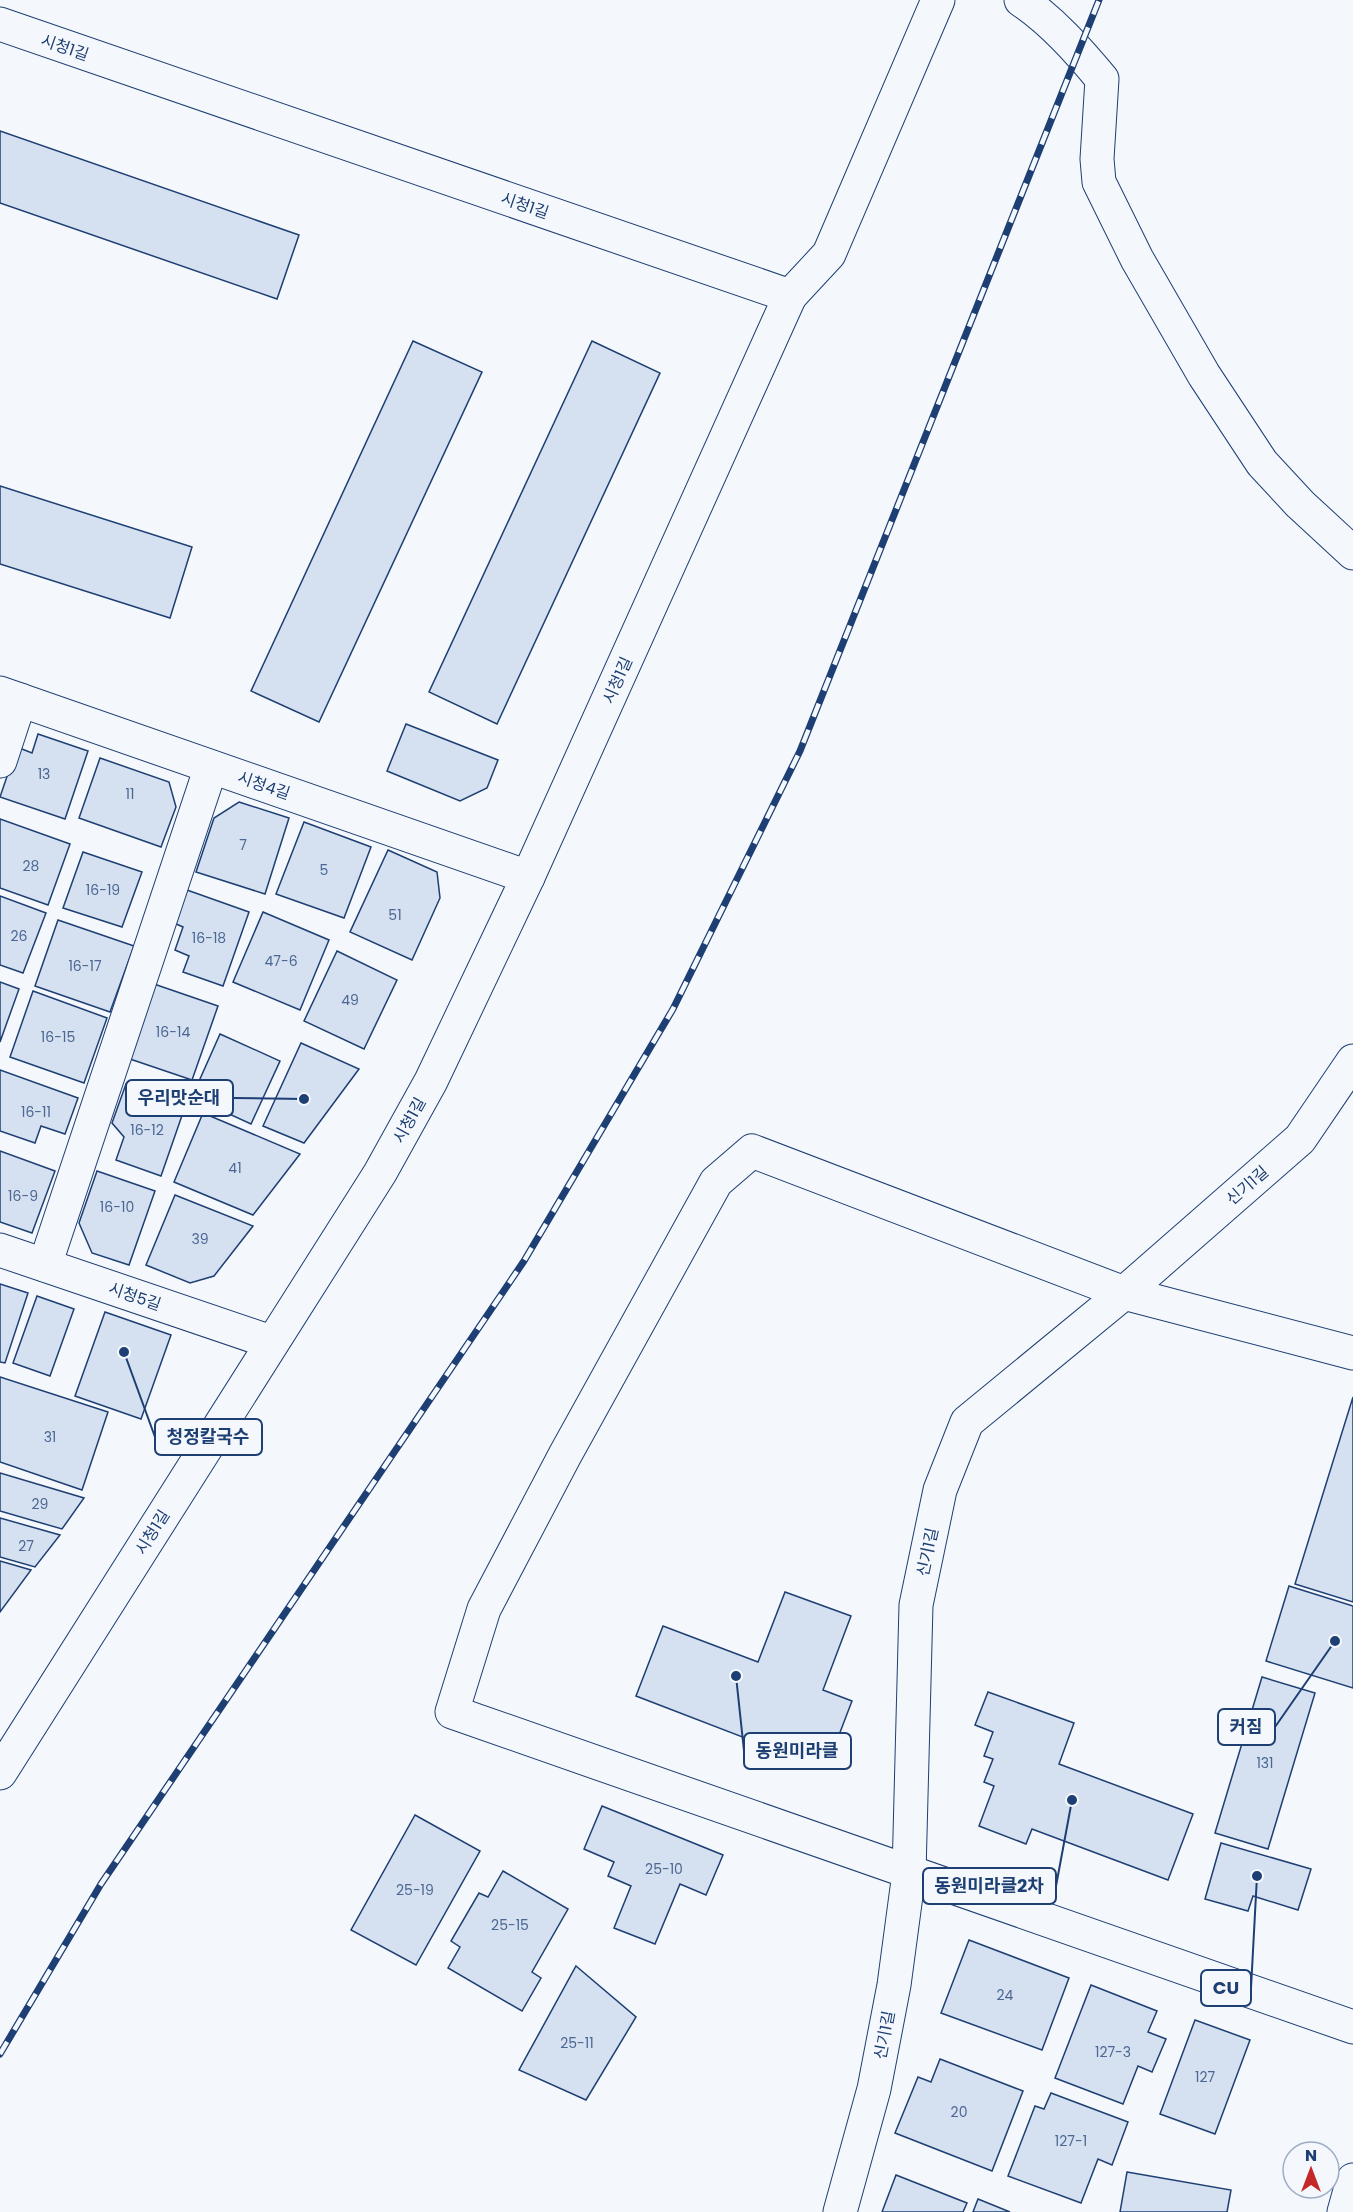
<svg xmlns="http://www.w3.org/2000/svg" width="1353" height="2212" font-family="Poppins,'Noto Sans KR',sans-serif">
	<style>
		.building { fill: #d5e0f0; stroke: #1d3f73; stroke-width: 1.5 }
		.lines { fill: none; stroke-linecap: round; stroke-linejoin: round }
		.minor-casing { stroke: #1d3f73; stroke-width: 35 }
		.tertiary-casing { stroke: #1d3f73; stroke-width: 35 }
		.minor { stroke: #f4f7fb; stroke-width: 33 }
		.tertiary { stroke: #f4f7fb; stroke-width: 33 }
		.rail-casing { stroke: #1d3f73; stroke-width: 7 }
		.rail { stroke: #f4f7fb; stroke-width: 4.5; stroke-dasharray: 14; stroke-linecap: butt }
		.labels { text-anchor: middle; stroke-width: 4.5; stroke-linejoin: round; paint-order: stroke }
		.number-label { font-size: 14px; fill: #4b6792 }
		.street-label { font-size: 16px; fill: #1d3f73; stroke: #f4f7fb }
		.leader { fill: none; stroke: #1d3f73; stroke-width: 2 }
		.callout-dot { fill: #1d3f73; stroke: #f4f7fb; stroke-width: 2 }
		.callout { fill: #f4f7fb; stroke: #1d3f73; stroke-width: 2 }
		.callout-label { font-size: 18px; text-anchor: middle; font-weight: bold; fill: #1d3f73 }
	</style>
	<rect width="100%" height="100%" fill="#f4f7fb"/>
	<g class="building">
		<polygon points="0,131 299,235 277,299 0,203"/>
		<polygon points="413,341 482,372 319,722 251,691"/>
		<polygon points="592,341 660,373 497,724 429,692"/>
		<polygon points="0,486 192,547 170,618 0,564"/>
		<polygon points="406,724 498,760 487,788 460,801 387,771"/>
		<polygon points="38,734 88,751 65,819 0,797 17,747 32,753"/>
		<polygon points="100,758 169,782 176,807 161,847 79,818"/>
		<polygon points="239,802 289,818 265,894 196,872 214,818"/>
		<polygon points="0,819 70,844 48,905 0,888"/>
		<polygon points="304,822 371,847 344,918 276,894"/>
		<polygon points="388,850 437,872 440,898 412,960 350,932"/>
		<polygon points="83,852 142,872 122,927 63,908"/>
		<polygon points="187,890 249,912 223,986 183,972 189,956 175,950 183,927 174,923"/>
		<polygon points="0,896 46,913 23,973 0,965"/>
		<polygon points="263,912 329,940 300,1010 233,982"/>
		<polygon points="58,920 134,946 110,1012 35,986"/>
		<polygon points="337,951 397,980 364,1049 304,1021"/>
		<polygon points="0,982 19,989 0,1042"/>
		<polygon points="154,984 218,1006 192,1080 127,1058"/>
		<polygon points="33,991 107,1018 84,1083 10,1057"/>
		<polygon points="220,1034 280,1061 251,1124 192,1097"/>
		<polygon points="301,1043 359,1069 304,1143 263,1126"/>
		<polygon points="0,1070 78,1098 65,1134 41,1126 35,1143 0,1131"/>
		<polygon points="126,1084 186,1104 161,1176 116,1160 124,1137 112,1123"/>
		<polygon points="203,1113 300,1154 253,1215 174,1182"/>
		<polygon points="0,1151 55,1171 32,1233 0,1222"/>
		<polygon points="97,1171 155,1191 129,1265 92,1253 79,1223"/>
		<polygon points="175,1195 253,1226 214,1276 190,1283 146,1265"/>
		<polygon points="0,1284 28,1293 5,1363 0,1362"/>
		<polygon points="37,1296 74,1309 50,1376 13,1363"/>
		<polygon points="105,1312 171,1335 141,1419 75,1396"/>
		<polygon points="0,1377 108,1412 82,1490 0,1462"/>
		<polygon points="1353,1397 1353,1602 1295,1584"/>
		<polygon points="0,1473 84,1498 62,1529 0,1511"/>
		<polygon points="0,1518 60,1535 35,1567 0,1557"/>
		<polygon points="0,1561 31,1570 0,1612"/>
		<polygon points="1289,1586 1353,1606 1353,1688 1266,1661"/>
		<polygon points="785,1592 851,1616 823,1690 852,1701 826,1769 636,1696 663,1626 758,1662"/>
		<polygon points="1262,1677 1315,1693 1268,1849 1215,1833"/>
		<polygon points="988,1692 1074,1723 1059,1764 1193,1814 1168,1880 1032,1829 1026,1844 979,1826 994,1786 984,1782 993,1759 984,1756 993,1732 975,1725"/>
		<polygon points="602,1806 723,1855 706,1895 680,1884 655,1944 614,1928 631,1886 608,1876 614,1862 584,1849"/>
		<polygon points="415,1815 480,1851 416,1965 351,1930"/>
		<polygon points="1221,1843 1311,1869 1298,1910 1253,1896 1248,1911 1205,1899"/>
		<polygon points="503,1871 568,1909 532,1972 541,1978 522,2011 448,1968 460,1947 451,1941 479,1893 488,1897"/>
		<polygon points="969,1940 1069,1978 1042,2050 941,2013"/>
		<polygon points="576,1966 636,2017 586,2100 519,2070"/>
		<polygon points="1091,1985 1157,2011 1148,2032 1166,2039 1152,2072 1138,2066 1123,2104 1055,2078"/>
		<polygon points="1195,2020 1250,2040 1215,2134 1160,2114"/>
		<polygon points="940,2059 1023,2091 992,2171 895,2133 918,2077 931,2082"/>
		<polygon points="1051,2093 1128,2122 1112,2165 1098,2159 1081,2203 1008,2176 1035,2106 1044,2109"/>
		<polygon points="1127,2172 1231,2190 1227,2212 1120,2212"/>
		<polygon points="896,2175 967,2203 963,2212 882,2212"/>
		<polygon points="978,2199 1010,2212 973,2212"/>
	</g>
	<g class="lines">
		<g class="minor-casing">
			<g id="minor">
				<path d="M1021 0C1052 21 1078 50 1102 79L1097 159 1099 182 1137 259 1204 375 1262 463 1300 504 1353 553"/>
				<polyline points="0,24 790,296 528,877 431,1081 380,1173 0,1773"/>
				<polyline points="790,296 829,254 938,0"/>
				<polyline points="0,693 528,877"/>
				<polyline points="0,761 20,700"/>
				<polyline points="0,1250 271,1342"/>
				<polyline points="45,1265 211,767"/>
				<polyline points="1353,1353 1124,1293 752,1151 716,1182 565,1455 484,1609 452,1712 1353,2027"/>
				<polyline points="840,2212 874,2089 894,1985 909,1873 916,1605 940,1490 967,1422 1124,1293 1300,1139 1353,1061"/>
			</g>
		</g>
		<g class="tertiary-casing">
			<polyline id="tertiary" points="1344,2212 1353,2180"/>
		</g>
		<use href="#minor" class="minor"/>
		<use href="#tertiary" class="tertiary"/>
		<g class="rail-casing">
			<polyline id="rail" points="0,2054 101,1884 524,1261 673,1009 800,751 1099,0"/>
		</g>
		<use href="#rail" class="rail"/>
	</g>
	<g class="labels">
		<g class="number-label">
			<text x="44" y="779">13</text>
			<text x="130" y="799">11</text>
			<text x="243" y="850">7</text>
			<text x="31" y="871">28</text>
			<text x="324" y="875">5</text>
			<text x="103" y="895">16-19</text>
			<text x="395" y="920">51</text>
			<text x="19" y="941">26</text>
			<text x="209" y="943">16-18</text>
			<text x="281" y="966">47-6</text>
			<text x="85" y="971">16-17</text>
			<text x="350" y="1005">49</text>
			<text x="173" y="1037">16-14</text>
			<text x="58" y="1042">16-15</text>
			<text x="36" y="1117">16-11</text>
			<text x="147" y="1135">16-12</text>
			<text x="235" y="1173">41</text>
			<text x="23" y="1201">16-9</text>
			<text x="117" y="1212">16-10</text>
			<text x="200" y="1244">39</text>
			<text x="50" y="1442">31</text>
			<text x="40" y="1509">29</text>
			<text x="26" y="1551">27</text>
			<text x="1265" y="1768">131</text>
			<text x="664" y="1874">25-10</text>
			<text x="415" y="1895">25-19</text>
			<text x="510" y="1930">25-15</text>
			<text x="1005" y="2000">24</text>
			<text x="577" y="2048">25-11</text>
			<text x="1113" y="2057">127-3</text>
			<text x="1205" y="2082">127</text>
			<text x="959" y="2117">20</text>
			<text x="1071" y="2146">127-1</text>
		</g>
		<g class="street-label">
			<text transform="translate(65 47) rotate(19)" y="6">시청1길</text>
			<text transform="translate(525 205) rotate(19)" y="6">시청1길</text>
			<text transform="translate(617 680) rotate(-66)" y="6">시청1길</text>
			<text transform="translate(264 785) rotate(19)" y="6">시청4길</text>
			<text transform="translate(409 1120) rotate(-61)" y="6">시청1길</text>
			<text transform="translate(1247 1185) rotate(-41)" y="6">신기1길</text>
			<text transform="translate(135 1296) rotate(19)" y="6">시청5길</text>
			<text transform="translate(152 1532) rotate(-58)" y="6">시청1길</text>
			<text transform="translate(927 1552) rotate(-78)" y="6">신기1길</text>
			<text transform="translate(884 2035) rotate(-79)" y="6">신기1길</text>
		</g>
	</g>
	<path class="leader" d="M304 1099L233 1098M124 1352L155 1437M1335 1641L1275 1727M736 1676L744 1751M1072 1800L1056 1886M1257 1876L1251 1988"/>
	<g class="callout-dot">
		<circle cx="304" cy="1099" r="6"/>
		<circle cx="124" cy="1352" r="6"/>
		<circle cx="1335" cy="1641" r="6"/>
		<circle cx="736" cy="1676" r="6"/>
		<circle cx="1072" cy="1800" r="6"/>
		<circle cx="1257" cy="1876" r="6"/>
	</g>
	<g class="callout">
		<rect x="126" y="1080" width="107" height="36" rx="6"/>
		<rect x="155" y="1419" width="107" height="36" rx="6"/>
		<rect x="1218" y="1709" width="57" height="36" rx="6"/>
		<rect x="744" y="1733" width="107" height="36" rx="6"/>
		<rect x="923" y="1868" width="133" height="36" rx="6"/>
		<rect x="1201" y="1970" width="50" height="36" rx="6"/>
	</g>
	<g class="callout-label">
		<text x="179" y="1104">우리맛순대</text>
		<text x="208" y="1443">청정칼국수</text>
		<text x="1246" y="1733">커짐</text>
		<text x="797" y="1757">동원미라클</text>
		<text x="989" y="1892">동원미라클2차</text>
		<text x="1226" y="1994">CU</text>
	</g>
	<g transform="translate(1311 2170)"><circle r="28" fill="#f4f7fb" stroke="#9eadc5" stroke-width="1.5"/>
	<path d="M0-4.5L10 22L0 15L-10 22Z" fill="#c62828"/>
	<text y="-9" font-size="16" font-weight="bold" text-anchor="middle" fill="#1d3f73">N</text>
	</g>
</svg>
